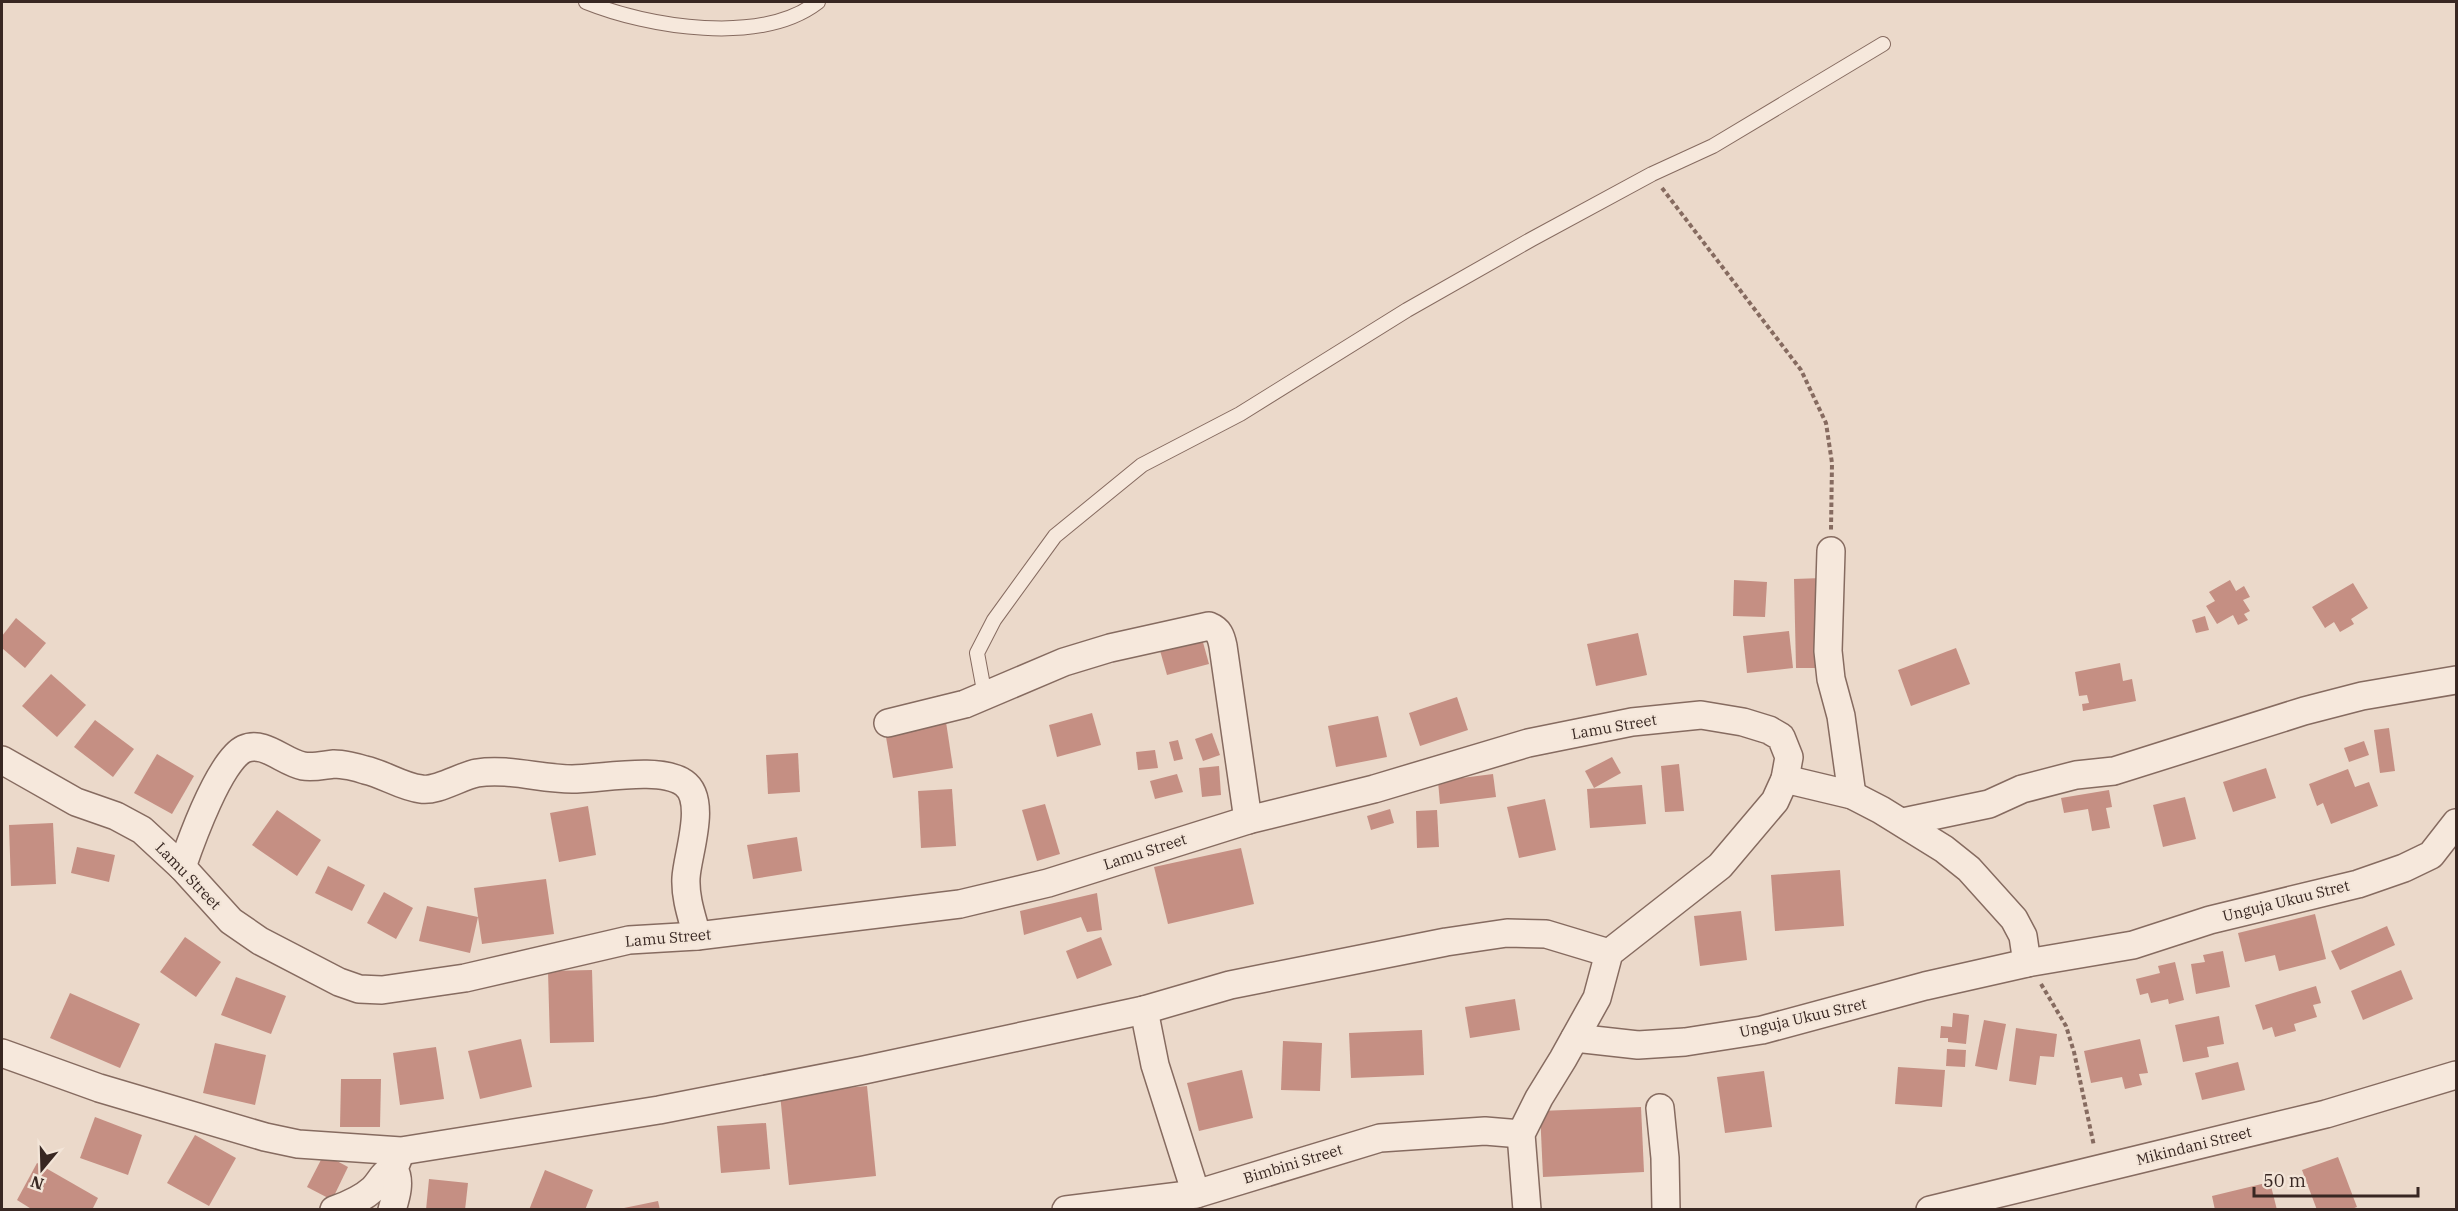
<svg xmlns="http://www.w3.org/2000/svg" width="2458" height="1211" font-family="'IBM Plex Serif',serif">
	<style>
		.building { fill: #c58f83 }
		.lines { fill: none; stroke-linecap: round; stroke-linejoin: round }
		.lane-casing { stroke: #866b60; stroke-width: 16 }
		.street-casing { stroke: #866b60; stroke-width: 30 }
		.path { stroke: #866b60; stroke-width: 4; stroke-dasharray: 4.5 3; stroke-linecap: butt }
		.lane { stroke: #f6e8dc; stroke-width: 14 }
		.street { stroke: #f6e8dc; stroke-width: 27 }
		.labels { text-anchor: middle; stroke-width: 4.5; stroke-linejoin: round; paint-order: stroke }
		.street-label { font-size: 15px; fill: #382722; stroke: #f3e5d8 }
	</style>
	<rect width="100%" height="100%" fill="#ebd9ca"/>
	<g class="building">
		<polygon points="1822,578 1825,668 1796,668 1794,579"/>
		<polygon points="1734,580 1767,582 1765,617 1733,616"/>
		<polygon points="2230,580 2236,591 2244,586 2250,597 2243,600 2250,611 2244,614 2248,620 2238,625 2233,615 2217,624 2206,606 2215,601 2209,592"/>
		<polygon points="2353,583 2368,608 2351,619 2354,624 2340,632 2334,622 2325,628 2312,607"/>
		<polygon points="2205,616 2209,630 2196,633 2192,620"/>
		<polygon points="16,618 46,643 25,668 2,648 2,636"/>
		<polygon points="1789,631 1793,668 1747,673 1743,636"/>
		<polygon points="1638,633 1647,675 1596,686 1587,644"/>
		<polygon points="1201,635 1209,664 1167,675 1159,647"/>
		<polygon points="1956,648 1970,684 1911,706 1898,670"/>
		<polygon points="2120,663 2123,681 2132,679 2136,701 2083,711 2082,704 2089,703 2087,695 2079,696 2075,672"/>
		<polygon points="51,674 86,705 57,737 22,706"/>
		<polygon points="1457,697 1468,730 1420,746 1409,713"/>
		<polygon points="1092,713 1101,745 1057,757 1049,725"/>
		<polygon points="1378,716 1387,757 1336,767 1328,726"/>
		<polygon points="95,720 134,749 113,777 74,747"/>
		<polygon points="946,722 953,768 893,778 885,731"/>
		<polygon points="2389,728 2395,771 2380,773 2374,730"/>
		<polygon points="1212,733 1220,755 1203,761 1195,739"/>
		<polygon points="1178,740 1183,759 1174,761 1169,742"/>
		<polygon points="2364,741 2369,755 2349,762 2344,748"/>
		<polygon points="1155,750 1158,768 1138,770 1136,752"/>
		<polygon points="798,753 800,792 768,794 766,755"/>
		<polygon points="157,754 194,776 172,814 134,793"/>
		<polygon points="1612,757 1621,773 1594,788 1585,771"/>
		<polygon points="1679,764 1684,811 1665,812 1661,766"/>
		<polygon points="1219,766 1221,795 1202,797 1199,768"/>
		<polygon points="2266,768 2276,798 2233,812 2223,782"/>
		<polygon points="2348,769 2355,787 2369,782 2378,806 2331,824 2323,803 2317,806 2309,784"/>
		<polygon points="1177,774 1183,792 1155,799 1150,781"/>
		<polygon points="1493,774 1496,797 1440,804 1438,781"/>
		<polygon points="1642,785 1646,824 1590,828 1587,789"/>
		<polygon points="952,789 956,846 921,848 918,791"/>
		<polygon points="2109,790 2112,807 2106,808 2110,828 2092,831 2088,809 2064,813 2061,798"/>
		<polygon points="2185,797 2196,839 2163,847 2153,805"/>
		<polygon points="1545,799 1556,850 1519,858 1507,807"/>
		<polygon points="1045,804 1060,854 1037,861 1022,810"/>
		<polygon points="588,806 596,855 559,862 550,813"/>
		<polygon points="1390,809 1394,823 1371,830 1367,816"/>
		<polygon points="277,810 321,840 297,876 252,845"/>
		<polygon points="1437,810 1439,847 1417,848 1416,811"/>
		<polygon points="53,823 56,884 11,886 9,825"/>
		<polygon points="797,837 802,871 753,879 747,845"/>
		<polygon points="77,847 115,855 109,882 71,873"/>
		<polygon points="1241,848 1254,904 1168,924 1154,867"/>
		<polygon points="328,866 365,885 352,911 315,893"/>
		<polygon points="1840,870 1844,926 1775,931 1771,875"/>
		<polygon points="546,879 554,934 482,944 478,917 470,953 419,941 427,906 478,917 474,888"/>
		<polygon points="384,892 413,908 396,939 367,923"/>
		<polygon points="1097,893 1102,930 1087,932 1081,917 1024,935 1020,911"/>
		<polygon points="1741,911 1747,960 1700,966 1694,916"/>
		<polygon points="2315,914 2326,959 2279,971 2275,955 2245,962 2238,933"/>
		<polygon points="2387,926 2395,945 2340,970 2331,951"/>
		<polygon points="185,937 221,962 196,997 160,972"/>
		<polygon points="1101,937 1112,965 1077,979 1066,951"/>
		<polygon points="2223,951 2230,987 2196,994 2191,964 2205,962 2203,955"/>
		<polygon points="2175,962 2184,1000 2169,1004 2168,999 2151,1003 2148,993 2140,995 2136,979 2160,973 2158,966"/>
		<polygon points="592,970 594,1042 550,1043 548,971"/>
		<polygon points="2401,970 2413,999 2363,1020 2351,991"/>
		<polygon points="236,977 286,996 271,1034 221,1015"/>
		<polygon points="2316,986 2321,1003 2313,1005 2317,1017 2294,1024 2296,1031 2275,1037 2272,1027 2263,1030 2255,1005"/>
		<polygon points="70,993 140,1024 120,1068 50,1038"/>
		<polygon points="1515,999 1520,1030 1470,1038 1465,1007"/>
		<polygon points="1953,1013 1969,1015 1966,1044 1948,1042 1948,1038 1940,1038 1941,1026 1952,1027"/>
		<polygon points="2219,1016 2224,1044 2207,1047 2209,1057 2183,1062 2175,1025"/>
		<polygon points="1984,1020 2006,1024 1997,1070 1975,1066"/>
		<polygon points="2016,1028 2057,1034 2054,1057 2040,1056 2036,1085 2009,1081"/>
		<polygon points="1422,1030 1424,1075 1351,1078 1349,1033"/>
		<polygon points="521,1039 532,1087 480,1099 468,1051"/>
		<polygon points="2140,1039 2148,1073 2139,1074 2142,1085 2125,1089 2122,1077 2091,1083 2084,1051"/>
		<polygon points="1283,1041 1322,1043 1320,1091 1281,1090"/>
		<polygon points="215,1043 266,1055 255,1105 203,1093"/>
		<polygon points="436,1047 444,1099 400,1105 393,1053"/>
		<polygon points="1947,1049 1966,1050 1965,1067 1946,1066"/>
		<polygon points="2238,1062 2245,1090 2202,1100 2195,1073"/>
		<polygon points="1898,1067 1945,1070 1942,1107 1895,1104"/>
		<polygon points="1242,1070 1253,1118 1199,1131 1187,1083"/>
		<polygon points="1764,1071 1772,1127 1725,1133 1717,1077"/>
		<polygon points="341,1079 381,1079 380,1127 340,1127"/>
		<polygon points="867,1086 876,1176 789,1185 780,1094"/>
		<polygon points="1641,1107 1644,1172 1543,1177 1540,1111"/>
		<polygon points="95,1117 142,1135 128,1175 80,1158"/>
		<polygon points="766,1123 770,1169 721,1173 717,1126"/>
		<polygon points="195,1135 236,1158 209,1206 167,1183"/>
		<polygon points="324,1154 348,1167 332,1200 307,1187"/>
		<polygon points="2338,1157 2357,1207 2349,1210 2317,1210 2302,1170"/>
		<polygon points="37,1163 98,1198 92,1210 33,1210 17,1200"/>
		<polygon points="545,1170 593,1190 585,1210 529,1210"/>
		<polygon points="429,1179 468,1183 465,1210 426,1210"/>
		<polygon points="2270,1182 2277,1210 2215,1210 2212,1196"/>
		<polygon points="658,1201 660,1210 624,1210 624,1208"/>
	</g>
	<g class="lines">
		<g class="lane-casing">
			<g id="lane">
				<path d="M586 2C648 27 761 46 818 2"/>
				<polyline points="985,696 977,653 994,620 1055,536 1142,465 1240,414 1407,310 1532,239 1652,174 1713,146 1883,44"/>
			</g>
		</g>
		<g class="street-casing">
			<g id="street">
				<polyline points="1831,551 1828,651 1831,679 1841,716 1852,795"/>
				<path d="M888 723 965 704 1064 662 1110 648 1209 626C1219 630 1221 636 1223 646L1248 820"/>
				<polyline points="2,760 76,802 116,816 142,830 182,867 231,921 260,941 339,982 359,989 382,990 465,978 629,940 697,936 960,904 1048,883 1248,820 1374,789 1528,743 1632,722 1701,715 1743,722 1769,730 1781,737 1789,757 1785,779 1775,801 1720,866 1609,953 1597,998 1563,1059 1539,1098 1521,1134 1527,1210"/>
				<polyline points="1785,779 1852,795 1881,810 1944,849 1969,869 2014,919 2023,936 2027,963"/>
				<polyline points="1903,822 1989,804 2022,789 2076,775 2114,771 2304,711 2362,696 2456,680"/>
				<path d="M182 867C191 841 220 760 244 749 264 740 283 762 303 766 313 768 324 765 334 764 342 764 357 767 365 770 384 774 402 787 421 789 436 792 461 776 477 773 508 768 541 779 572 779 600 779 660 766 684 783 708 800 687 855 686 878 685 898 692 917 697 936"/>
				<polyline points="1144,1010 1155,1065 1196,1194"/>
				<polyline points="1575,1038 1638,1045 1685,1042 1762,1030 1925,986 2027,963 2133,945 2210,920 2358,884 2404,868 2431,855 2456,823"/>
				<polyline points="2,1053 99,1088 265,1137 298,1144 401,1151 659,1110 864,1070 1144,1010 1230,985 1446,942 1507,933 1546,934 1609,953"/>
				<polyline points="1660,1108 1665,1158 1666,1210"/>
				<path d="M334 1210C348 1205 362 1199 373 1189 381 1181 383 1172 394 1169"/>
				<path d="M392 1210C396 1197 401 1181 394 1169L399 1156"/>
				<polyline points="1066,1210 1196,1194 1380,1138 1485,1131 1521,1134"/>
				<polyline points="1930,1210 2326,1114 2456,1075"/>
			</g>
		</g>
		<g class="path">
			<polyline points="1662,188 1801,370 1826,423 1832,463 1831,530"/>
			<polyline points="2041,984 2066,1026 2074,1052 2094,1146"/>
		</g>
		<use href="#lane" class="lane"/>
		<use href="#street" class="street"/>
	</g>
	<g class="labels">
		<g class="street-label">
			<text transform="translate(1614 727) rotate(-10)" y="5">Lamu Street</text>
			<text transform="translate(1145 852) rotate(-18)" y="5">Lamu Street</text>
			<text transform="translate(188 876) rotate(46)" y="5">Lamu Street</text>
			<text transform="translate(2286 901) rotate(-14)" y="5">Unguja Ukuu Stret</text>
			<text transform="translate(668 938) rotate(-5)" y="5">Lamu Street</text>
			<text transform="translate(1803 1018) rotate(-13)" y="5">Unguja Ukuu Stret</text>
			<text transform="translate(2194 1146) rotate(-14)" y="5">Mikindani Street</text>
			<text transform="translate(1293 1164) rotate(-17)" y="5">Bimbini Street</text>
		</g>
	</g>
	<rect width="2458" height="1211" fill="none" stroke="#382722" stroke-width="6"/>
	<g transform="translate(42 1169) rotate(199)" stroke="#f3e5d8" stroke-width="4.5" paint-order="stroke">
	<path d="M0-4.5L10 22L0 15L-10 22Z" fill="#382722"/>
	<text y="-9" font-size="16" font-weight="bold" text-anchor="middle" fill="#382722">N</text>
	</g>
	<path d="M2254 1187v9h164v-9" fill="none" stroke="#382722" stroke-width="3"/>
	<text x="2263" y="1187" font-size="18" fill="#382722" stroke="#f3e5d8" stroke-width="4.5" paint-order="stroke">50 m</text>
</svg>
